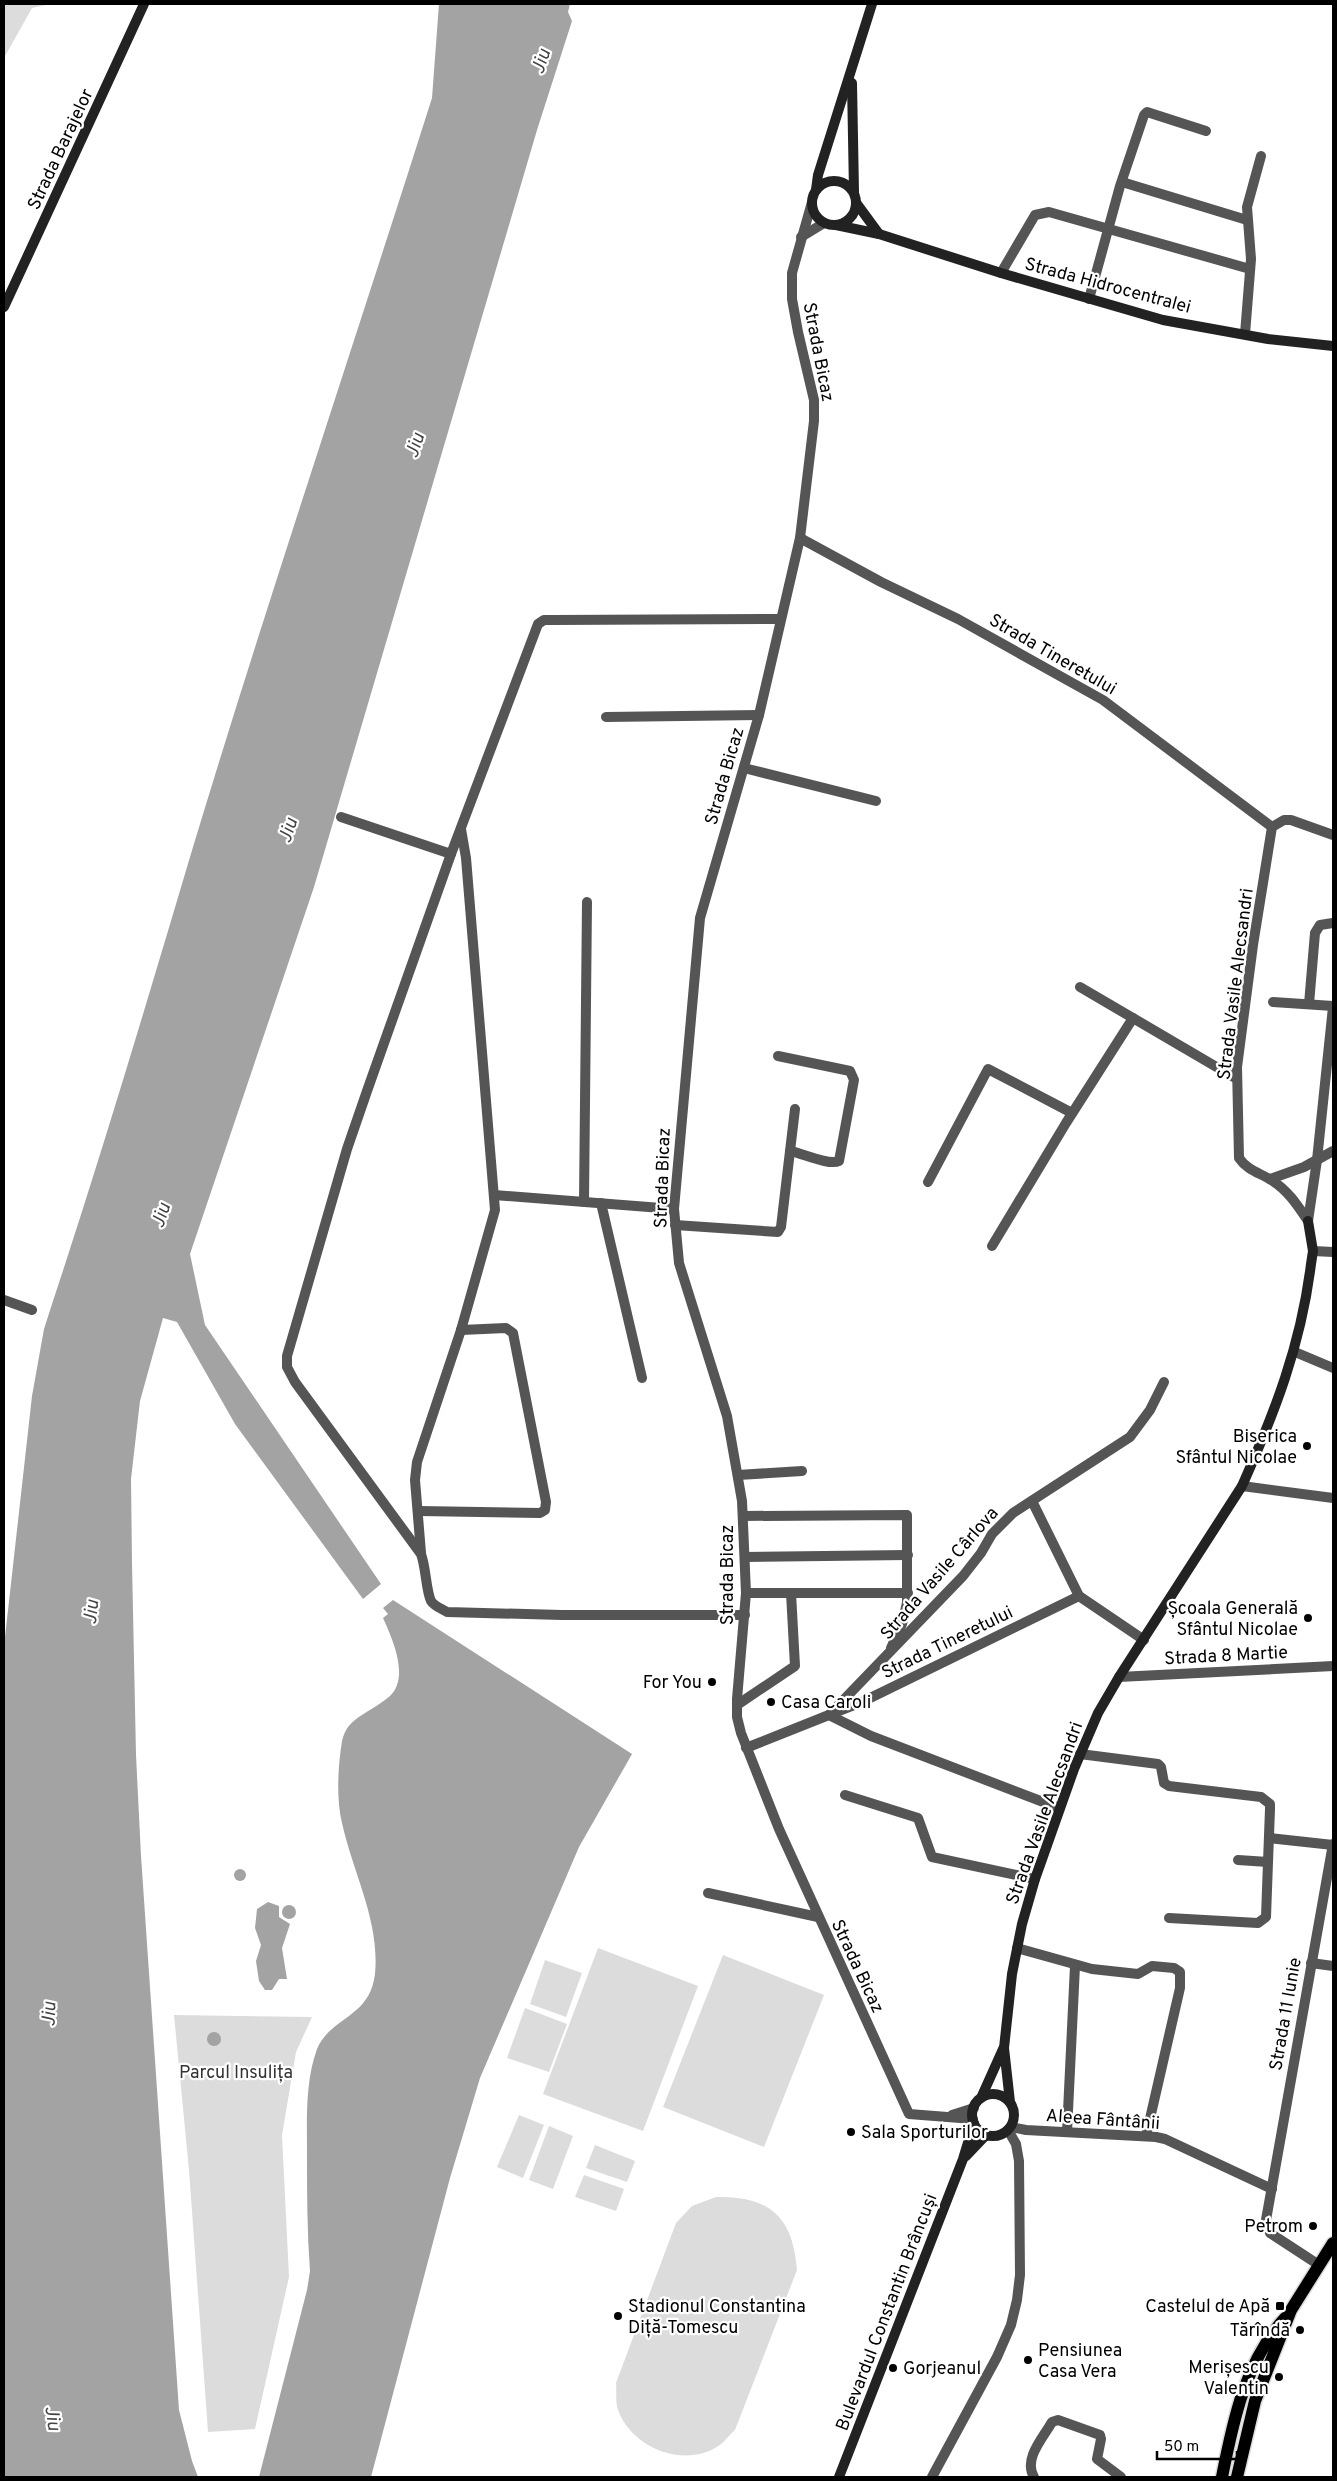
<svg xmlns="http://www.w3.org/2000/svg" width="1337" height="2481" font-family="Overpass,sans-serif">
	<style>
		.green { fill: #dcdcdc }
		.water { fill: #a3a3a3 }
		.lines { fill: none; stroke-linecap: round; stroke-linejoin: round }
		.primary-casing { stroke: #dbdbdb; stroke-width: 15 }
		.street { stroke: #555; stroke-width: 10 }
		.secondary { stroke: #222; stroke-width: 10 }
		.primary { stroke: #000; stroke-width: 12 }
		.poi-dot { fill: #000; stroke: #fff; stroke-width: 2 }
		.labels { text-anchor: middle; stroke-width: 4.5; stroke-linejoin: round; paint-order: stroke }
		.street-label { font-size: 18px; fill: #000; stroke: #fff }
		.poi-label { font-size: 18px; fill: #000; stroke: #fff; text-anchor: end }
		.park-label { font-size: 18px; fill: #333; stroke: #fff }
		.water-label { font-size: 19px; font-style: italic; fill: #444; stroke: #fff }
	</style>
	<rect width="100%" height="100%" fill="#fff"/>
	<g class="green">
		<polygon points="4,4 50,4 32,8 4,58"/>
		<polygon points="598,1948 698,1986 643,2131 543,2094"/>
		<polygon points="723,1955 824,1995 764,2147 663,2107"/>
		<polygon points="545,1960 582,1973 566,2017 530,2004"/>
		<polygon points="525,2008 567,2024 549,2072 507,2058"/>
		<polygon points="174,2015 312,2017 296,2052 282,2135 289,2277 255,2429 208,2432 189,2170"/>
		<polygon points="519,2115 544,2125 523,2178 497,2167"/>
		<polygon points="549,2126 573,2136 553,2189 529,2180"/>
		<polygon points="595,2145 635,2161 627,2182 586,2168"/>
		<polygon points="584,2175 624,2189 616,2211 575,2197"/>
		<path d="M716 2197C770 2196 793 2217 797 2270L735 2430C730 2434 726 2440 721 2444 687 2470 632 2449 618 2410 615 2402 617 2391 616 2383L676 2223 692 2206Z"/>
	</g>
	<g class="water">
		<path d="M439 4H570L568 12 572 21 537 130 314 887 190 1254 205 1325 381 1584 363 1599 235 1424 177 1322 163 1318 140 1401 131 1479 132 1564 136 1755 141 1856 179 2410 192 2461 198 2477H4V1646L32 1396 44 1329 53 1301C103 1150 148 998 193 847 269 596 353 347 432 98Z"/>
		<path d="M393 1600 632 1754 579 1847 480 2078 450 2178 371 2477H259L307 2290 310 2271C307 2232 307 2193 307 2154 307 2120 305 2082 317 2049 330 2017 370 2018 375 1974 380 1921 353 1873 342 1823 336 1798 338 1766 342 1741 345 1728 351 1722 362 1715 371 1709 382 1703 390 1696 410 1677 392 1638 383 1618L388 1614 383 1608Z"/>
		<circle cx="240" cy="1875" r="6"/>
		<polygon points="268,1902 279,1906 279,1917 290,1924 282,1948 287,1979 279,1979 272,1990 265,1990 259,1981 256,1961 261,1945 255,1928 257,1909"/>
		<circle cx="289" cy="1912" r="7"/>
		<circle cx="214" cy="2039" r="7"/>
	</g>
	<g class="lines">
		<g class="primary-casing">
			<g id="primary">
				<path d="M1222 2477C1233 2421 1245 2362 1285 2318"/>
				<polyline points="1237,2477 1255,2401 1291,2310 1333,2243"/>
			</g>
		</g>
		<g class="street">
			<polyline points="1122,182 1247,220"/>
			<polyline points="812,202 792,273 792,299 798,332 814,400 814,421 800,538 759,715 700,918 674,1209 679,1263 727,1416 742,1501 746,1593 737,1699 737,1717 741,1733 779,1829 909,2114 973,2119"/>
			<polyline points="801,237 824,223"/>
			<polyline points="1001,273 1035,215 1049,212 1250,269"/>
			<polyline points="1089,299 1120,186 1144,115 1147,112 1206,131"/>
			<polyline points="1245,334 1251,259 1247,207 1261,156"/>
			<polyline points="800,538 881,582 958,619 1103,700 1272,827"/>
			<polyline points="606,717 759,715"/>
			<polyline points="744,768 876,801"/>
			<polyline points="341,817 451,854"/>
			<path d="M1333 835 1291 820H1284L1272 827 1253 945 1237 1067 1239 1158C1247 1170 1260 1173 1271 1180 1287 1189 1298 1206 1308 1221L1317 1160 1333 1007"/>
			<polyline points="1080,987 1237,1079"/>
			<polyline points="1273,1002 1333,1006"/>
			<polyline points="1309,1004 1315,933 1320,925 1333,923"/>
			<path d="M778 1056 850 1071 854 1080 839 1161C829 1166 802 1153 790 1151"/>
			<polyline points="1270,1179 1304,1167 1333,1151"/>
			<polyline points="928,1182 988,1069 1072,1113"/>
			<polyline points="494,1195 674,1209"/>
			<polyline points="584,1202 587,902"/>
			<polyline points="601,1203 642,1378"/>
			<polyline points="675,1225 778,1232 781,1227 795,1109"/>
			<polyline points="992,1246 1066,1123 1133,1018"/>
			<polyline points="1313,1251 1333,1252"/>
			<polyline points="4,1300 32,1310"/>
			<polyline points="1295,1352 1333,1368"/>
			<polyline points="738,1475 802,1471"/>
			<polyline points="1242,1486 1333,1498"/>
			<polyline points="1032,1501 1079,1596 1144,1640"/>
			<polyline points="419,1511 540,1513 545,1510 546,1502 513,1333 506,1328 461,1330"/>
			<polyline points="743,1516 907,1515 907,1603 902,1624 891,1648"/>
			<polyline points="421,1553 415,1480 417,1462 461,1330 495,1210 466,858 461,829"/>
			<polyline points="745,1557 908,1555"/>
			<polyline points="746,1593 908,1593"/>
			<path d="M745 1615H562L447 1612C442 1609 434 1606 431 1601 426 1591 426 1567 421 1554L295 1382 287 1367V1356L347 1149 367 1091 451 854 538 624 544 620H552L780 619"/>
			<polyline points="1119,1677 1333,1666"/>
			<polyline points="737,1705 795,1666 791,1593"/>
			<polyline points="746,1748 864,1701 1079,1596"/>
			<polyline points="1080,1754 1158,1764 1161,1767 1164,1783 1169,1786 1261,1797 1270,1804 1270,1809 1268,1862 1238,1860"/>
			<polyline points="845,1795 918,1818 932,1857 1035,1879"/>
			<polyline points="1059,1808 871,1736 829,1715 963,1576 981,1553 992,1534 1013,1513 1130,1437 1150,1410 1164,1382"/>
			<polyline points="1269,1838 1333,1845"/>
			<polyline points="708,1893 818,1917"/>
			<polyline points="1169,1918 1258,1923 1266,1917 1268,1862"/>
			<polyline points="1017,1948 1092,1969 1138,1974 1152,1966 1174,1968 1180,1972 1180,1988 1146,2136"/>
			<polyline points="1311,1963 1333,1966"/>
			<polyline points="952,2115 974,2108"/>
			<polyline points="1011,2127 1026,2130 1156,2137 1165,2139 1272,2189"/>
			<polyline points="1067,2132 1075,1966"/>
			<polyline points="1319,2265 1270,2233 1266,2220 1333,1844"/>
			<polyline points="932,2477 997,2357 1011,2325 1017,2300 1020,2275 1019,2161 1016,2144 1008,2130"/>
			<path d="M1034 2477C1023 2459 1043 2438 1052 2422L1058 2420 1100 2435 1101 2439 1097 2459 1121 2477"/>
		</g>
		<g class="secondary">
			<polyline points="852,83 854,192"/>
			<circle cx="834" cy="203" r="22"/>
			<polyline points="816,190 818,175 872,4"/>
			<polyline points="857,204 879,234"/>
			<polyline points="836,225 879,234 1001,273 1163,320 1268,339 1333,346"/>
			<polyline points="4,307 144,4"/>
			<circle cx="993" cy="2115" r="21"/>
			<polyline points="981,2098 1003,2049"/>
			<path d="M1010 2102 1004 2048 1012 1974 1022 1924 1035 1879 1074 1769 1098 1713 1119 1677 1242 1486C1275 1412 1301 1345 1311 1264L1313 1251 1308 1221"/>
			<polyline points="966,2156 986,2135"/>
			<polyline points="839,2477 963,2159 974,2123"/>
		</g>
		<use href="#primary" class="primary"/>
	</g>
	<g class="poi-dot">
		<circle cx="1307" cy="1446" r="5"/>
		<circle cx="1308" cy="1618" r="5"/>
		<circle cx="712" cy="1682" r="5"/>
		<circle cx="771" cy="1702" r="5"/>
		<circle cx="851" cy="2132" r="5"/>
		<circle cx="1313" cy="2226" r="5"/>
		<rect x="1275" y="2301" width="10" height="10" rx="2.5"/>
		<circle cx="618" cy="2316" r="5"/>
		<circle cx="1300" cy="2330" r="5"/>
		<circle cx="1028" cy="2360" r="5"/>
		<circle cx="893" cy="2368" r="5"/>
		<circle cx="1279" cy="2377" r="5"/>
	</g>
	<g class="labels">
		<g class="street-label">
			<text transform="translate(60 149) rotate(-65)" y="6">Strada Barajelor</text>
			<text transform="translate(1108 285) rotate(15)" y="6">Strada Hidrocentralei</text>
			<text transform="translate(819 352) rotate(79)" y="6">Strada Bicaz</text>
			<text transform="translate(1053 654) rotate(30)" y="6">Strada Tineretului</text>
			<text transform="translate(724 776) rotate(-74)" y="6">Strada Bicaz</text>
			<text transform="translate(1235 984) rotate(-83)" y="6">Strada Vasile Alecsandri</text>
			<text transform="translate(662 1178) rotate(-88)" y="6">Strada Bicaz</text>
			<text transform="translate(939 1573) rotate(-49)" y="6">Strada Vasile Cârlova</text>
			<text transform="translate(727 1575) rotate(-90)" y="6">Strada Bicaz</text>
			<text transform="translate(947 1642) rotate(-26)" y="6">Strada Tineretului</text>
			<text transform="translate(1226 1655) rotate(-3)" y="6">Strada 8 Martie</text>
			<text transform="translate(1044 1813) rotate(-70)" y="6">Strada Vasile Alecsandri</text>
			<text transform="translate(858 1966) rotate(65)" y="6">Strada Bicaz</text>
			<text transform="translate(1285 2014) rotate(-80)" y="6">Strada 11 Iunie</text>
			<text transform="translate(1103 2119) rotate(4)" y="6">Aleea Fântânii</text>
			<text transform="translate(886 2312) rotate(-69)" y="6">Bulevardul Constantin Brâncuși</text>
		</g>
		<g class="poi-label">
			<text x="1297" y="1442">Biserica<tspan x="1297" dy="21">Sfântul Nicolae</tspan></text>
			<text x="1298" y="1614">Școala Generală<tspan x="1298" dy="21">Sfântul Nicolae</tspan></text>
			<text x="702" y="1688">For You</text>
			<text x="781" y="1708" text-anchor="start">Casa Caroli</text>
			<text x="861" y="2138" text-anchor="start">Sala Sporturilor</text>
			<text x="1303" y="2232">Petrom</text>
			<text x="628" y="2312" text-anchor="start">Stadionul Constantina<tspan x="628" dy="21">Diță-Tomescu</tspan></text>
			<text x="1270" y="2312">Castelul de Apă</text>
			<text x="1290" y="2336">Tărîndă</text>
			<text x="1038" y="2356" text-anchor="start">Pensiunea<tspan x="1038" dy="21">Casa Vera</tspan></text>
			<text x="1269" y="2373">Merișescu<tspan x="1269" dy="21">Valentin</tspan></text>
			<text x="903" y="2374" text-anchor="start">Gorjeanul</text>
		</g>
		<g class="park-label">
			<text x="236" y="2078">Parcul Insulița</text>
		</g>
		<g class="water-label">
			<text transform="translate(540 61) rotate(-72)" y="7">Jiu</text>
			<text transform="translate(414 445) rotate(-72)" y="7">Jiu</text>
			<text transform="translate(287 830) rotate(-72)" y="7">Jiu</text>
			<text transform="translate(160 1215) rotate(-72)" y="7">Jiu</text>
			<text transform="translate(90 1612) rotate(-84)" y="7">Jiu</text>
			<text transform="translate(48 2014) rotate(-88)" y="7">Jiu</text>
			<text transform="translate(54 2418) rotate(82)" y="7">Jiu</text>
		</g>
	</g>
	<rect width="1337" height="2481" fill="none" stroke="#000000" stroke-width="10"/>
	<path d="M1157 2451v8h80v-8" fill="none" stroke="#000000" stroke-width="2.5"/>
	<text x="1164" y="2451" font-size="15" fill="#000000" stroke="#ffffff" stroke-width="4" paint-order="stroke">50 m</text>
</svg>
